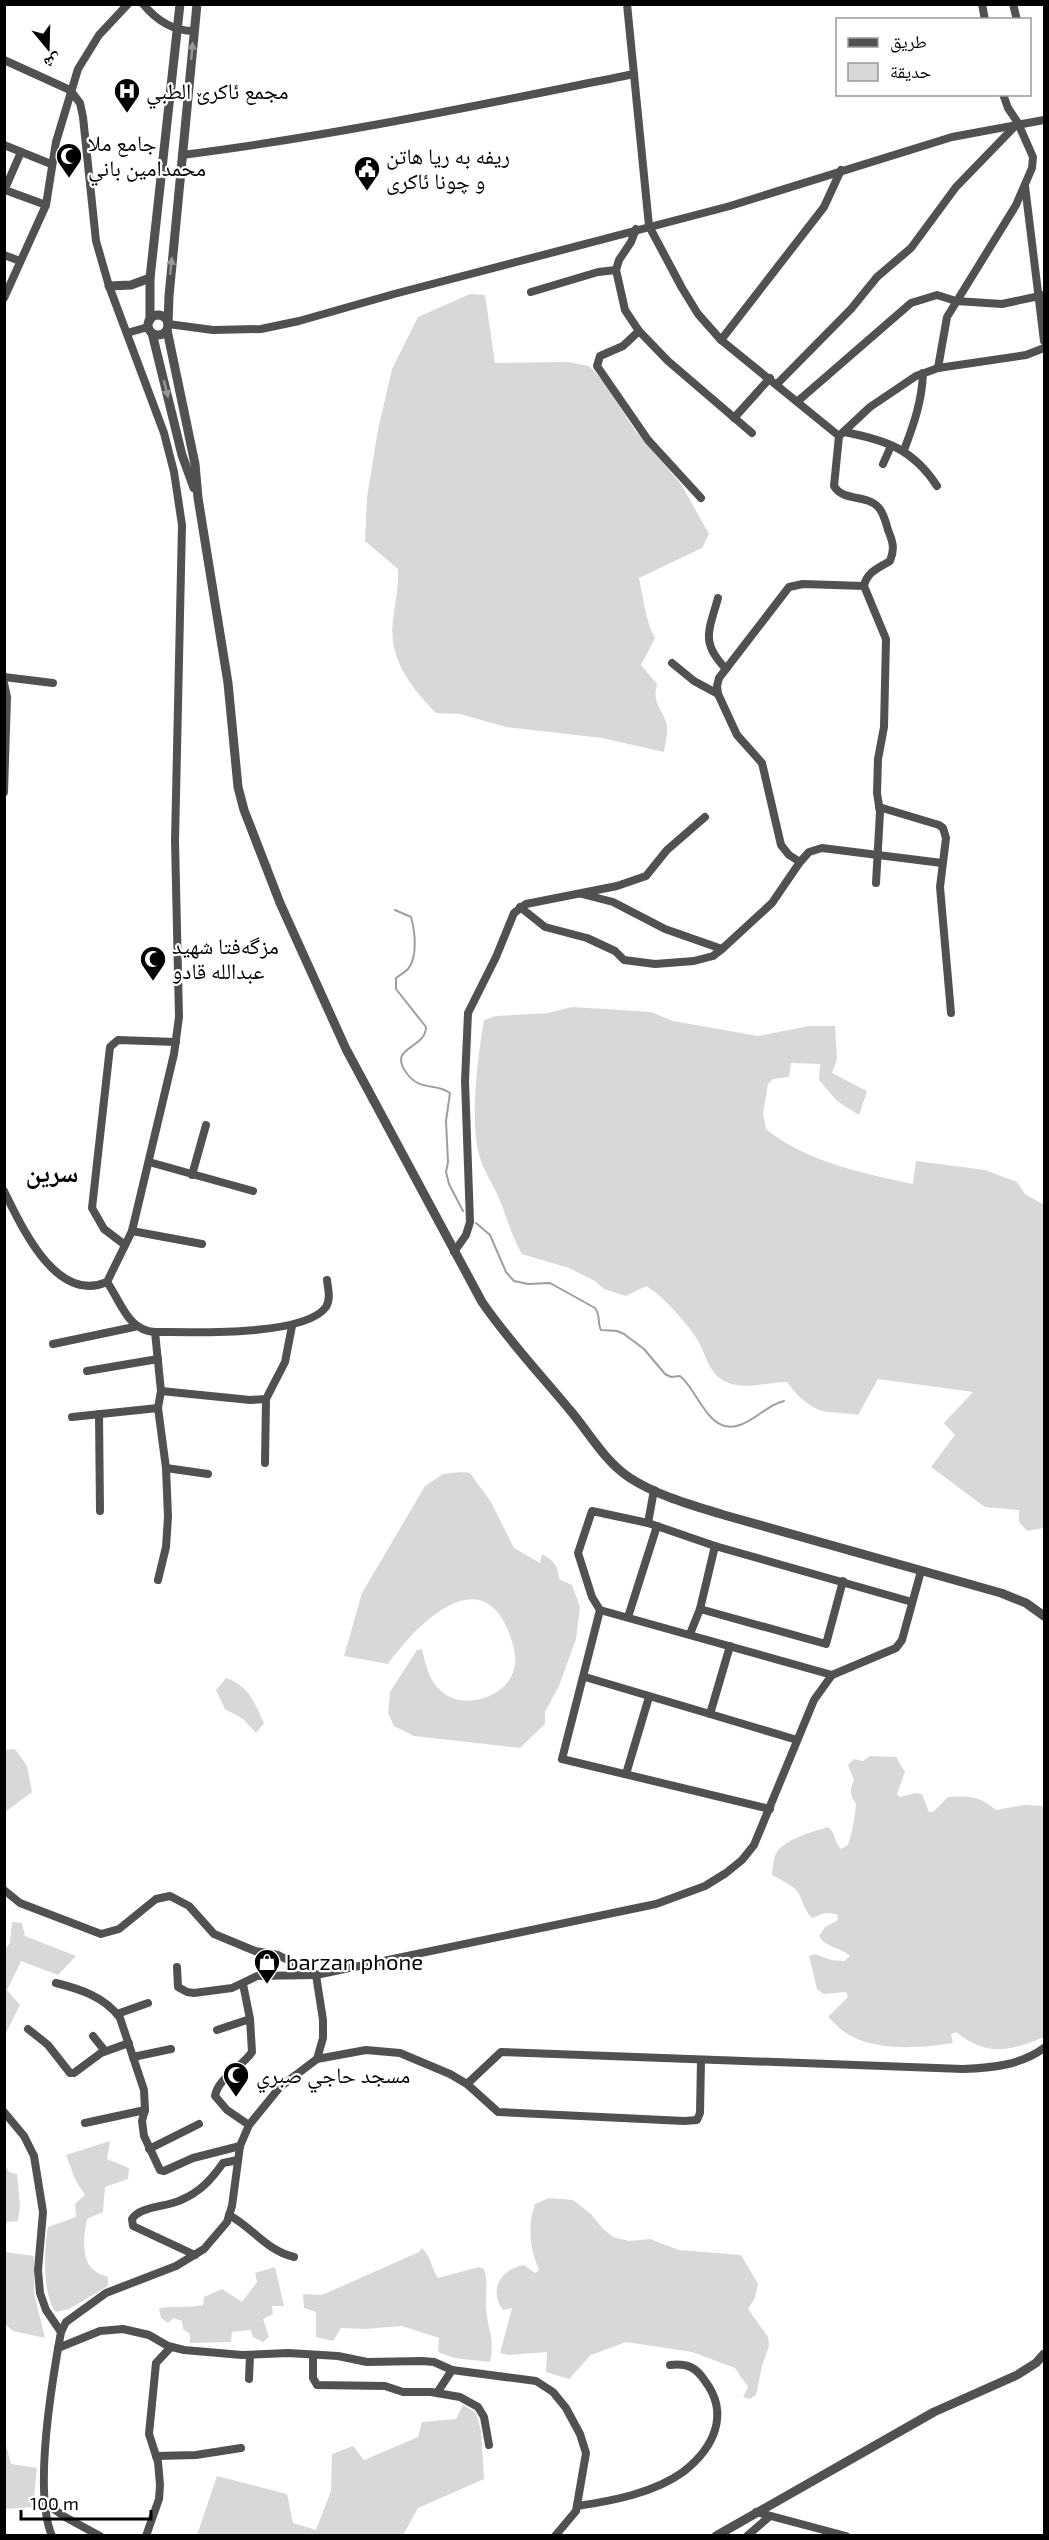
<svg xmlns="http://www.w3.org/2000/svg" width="1049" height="2540" font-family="'Exo 2','Noto Naskh Arabic',sans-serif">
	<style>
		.green { fill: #d8d8d8 }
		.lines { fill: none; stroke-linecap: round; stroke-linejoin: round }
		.stream { stroke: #9f9f9f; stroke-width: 2 }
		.minor { stroke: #515151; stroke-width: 8 }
		.tertiary { stroke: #515151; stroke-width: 9 }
		.oneway { fill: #979797 }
		.labels { text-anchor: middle; stroke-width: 4.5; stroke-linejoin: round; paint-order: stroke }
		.poi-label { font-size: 22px; fill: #000; stroke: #fff; text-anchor: start }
		.quarter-label { font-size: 26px; font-weight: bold; fill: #000; stroke: #fff }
	</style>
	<rect width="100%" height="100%" fill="#fff"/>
	<g class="green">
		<path d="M470 294 485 295 495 363 568 362 589 366 604 382 634 429 681 484 709 534 702 548 639 578C643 597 646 623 655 638L641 665 657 684C652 703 661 707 666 722 669 730 665 744 664 752L602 738 506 727 460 714 436 713C411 687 388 659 393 620 395 602 399 587 398 569L365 541 367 497 378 430 392 369 418 317Z"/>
		<path d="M572 1007 651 1012 673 1021 758 1036 809 1026H835L837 1059 832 1073 867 1091 859 1115 837 1101 819 1080 820 1064 791 1063 789 1077 773 1079 768 1084 763 1113 766 1129C807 1162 862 1173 913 1184L916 1161 985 1170 1017 1182 1025 1194 1044 1205V1528L1027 1531 1019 1522V1510L985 1507 931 1467 955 1435 944 1423 973 1392 878 1379 858 1415C848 1413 839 1413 829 1412 812 1411 796 1395 787 1382 770 1382 753 1388 736 1385 709 1380 708 1358 697 1339 687 1323 662 1295 646 1286L626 1296 604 1289 595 1281 569 1268 522 1254C512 1237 508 1221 501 1203 495 1187 485 1174 480 1158 469 1124 478 1055 484 1020L496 1016 548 1013Z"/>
		<path d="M462 1472 470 1473 491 1502 514 1548 540 1563 542 1554C554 1561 558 1565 559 1579L572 1585 580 1607 576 1639 559 1686 545 1712V1724L520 1748 414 1736 394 1726 388 1713 390 1692 417 1650 422 1649C427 1671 432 1691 455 1699 479 1706 512 1691 515 1664 517 1651 509 1631 503 1620 471 1565 410 1633 388 1664L344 1656 362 1593 425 1486 443 1474Z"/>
		<path d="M226 1678C248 1685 255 1703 264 1723L256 1733 243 1719 225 1709 216 1690Z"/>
		<polygon points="15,1749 27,1766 32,1792 5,1812 5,1750"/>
		<path d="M870 1756 896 1757 905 1772 897 1794 900 1797 915 1793 922 1794 929 1812H933L948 1797C969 1796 979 1796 996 1810L1024 1805 1044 1806V2037C1010 2051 987 2057 956 2032L951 2034 953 2043C921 2048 875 2052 846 2033 839 2029 834 2022 828 2017L848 1997 846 1992 824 1994 817 1989 809 1956 815 1954 831 1960 844 1961 850 1956C840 1947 826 1948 819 1936L825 1927 838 1920 837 1914 825 1913 812 1918C802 1908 803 1896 794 1888 788 1883 779 1879 772 1875 773 1868 773 1858 777 1852 787 1838 812 1832 828 1827 836 1833 834 1842 841 1849L848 1845C852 1834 855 1817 856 1804 850 1795 849 1790 854 1780L848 1765 854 1759 863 1761Z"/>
		<polygon points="12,1922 22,1923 25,1936 76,1956 58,1975 21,1961 7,1990 20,2005 5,2035 5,1949 10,1943"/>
		<path d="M110 2141 107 2159 129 2168 128 2179 105 2187 103 2212 87 2219C84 2233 80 2261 95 2271 98 2274 104 2275 108 2277V2286L69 2309 56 2312C42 2296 44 2247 48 2227L76 2217 75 2204 85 2195 75 2179 66 2155Z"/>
		<polygon points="5,2164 9,2172 17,2174 20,2206 18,2221 7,2222 5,2231"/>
		<path d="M549 2198 573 2200 591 2214 602 2228 613 2237 629 2241 650 2239 679 2250 741 2255 758 2284 755 2298 748 2309 768 2337 769 2346 762 2366 756 2395 750 2399 743 2397 748 2387 735 2368 692 2352 626 2342 591 2355 569 2379 546 2372 547 2352 509 2355 500 2353 512 2308 503 2310C488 2290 501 2269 524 2265L535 2273 539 2270C530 2249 527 2226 535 2204Z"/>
		<path d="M422 2248C431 2257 431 2267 438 2278L479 2267 484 2269C488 2283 486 2288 486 2302 485 2325 496 2334 490 2362L454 2358 438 2352 439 2338 402 2326 364 2329 341 2328 333 2341 316 2337V2312L304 2308 303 2294 322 2295 419 2252Z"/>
		<polygon points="5,2252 34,2256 34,2293 45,2338 13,2331 5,2324"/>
		<path d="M275 2267 284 2306H272L273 2314 263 2319 269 2337 263 2342 253 2337 251 2330 232 2332 231 2342 190 2343V2334L183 2329 182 2321 173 2318 168 2323 161 2318 159 2308C174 2306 187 2308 203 2305L204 2297 222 2289 242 2302 257 2282 255 2273Z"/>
		<polygon points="463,2405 476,2413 481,2430 484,2479 418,2508 403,2535 197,2535 217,2476 287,2494 293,2523 316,2530 331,2491 332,2454 353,2446 364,2460 418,2437 422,2422 456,2419"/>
		<polygon points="5,2441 11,2464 37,2468 33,2507 5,2509"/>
	</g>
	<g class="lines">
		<g class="stream">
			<path d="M395 910 411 917C415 931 418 957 408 969 405 972 400 975 396 978V989L426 1027C426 1050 385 1046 408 1075 421 1091 437 1083 450 1093L446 1121 448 1162 446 1172 449 1184 463 1211"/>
			<path d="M476 1223 490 1235 506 1272 514 1281 528 1284 550 1283 595 1308C601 1316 597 1323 601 1330L617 1331 624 1334 644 1349 665 1374 671 1377 680 1376C699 1391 708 1436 740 1425 757 1419 767 1405 784 1401"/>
		</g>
		<g class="minor">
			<path d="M143 4C157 21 173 31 194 31"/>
			<polyline points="627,4 649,226 682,288 698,314 721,340 839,436 870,407 916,376 938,368 1026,355 1044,348"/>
			<polyline points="982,4 985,20"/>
			<polyline points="1013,4 1017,20"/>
			<path d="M4 60 70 90 80 103 83 117 96 241 109 286 164 433 174 472 182 525 175 841 179 1017 174 1054 132 1231 107 1282C56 1304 22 1227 4 1191"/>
			<polyline points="4,145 51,164"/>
			<path d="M182 155C334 136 484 104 634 74"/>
			<polyline points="1025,186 1044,341"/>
			<polyline points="5,190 46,205"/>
			<polyline points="4,191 21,152"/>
			<polyline points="636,229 631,242 619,260 616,270 625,310 639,331 668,361 752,433"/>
			<polyline points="4,255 20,261"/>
			<polyline points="531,292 598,272 616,270"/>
			<polyline points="4,298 46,205 56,142 78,69 99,35 128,4"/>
			<polyline points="168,324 213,330 261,329 299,321 394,294 730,206 952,137 1044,120"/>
			<polyline points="639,331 623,346 600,356 597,366 648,440 701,498"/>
			<polyline points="127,333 148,327"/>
			<polyline points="721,340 824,207 841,170"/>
			<polyline points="938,368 947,317 1016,205 1032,168 1033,157 1018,123"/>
			<polyline points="777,384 851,309 877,277 911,248 956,187 1018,123 1008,108 1003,94"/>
			<polyline points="798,401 911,303 937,295 956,301 1002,304 1044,295"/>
			<polyline points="734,418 770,378"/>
			<path d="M844 432C886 440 913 449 937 486"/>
			<path d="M839 436 834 486C843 502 868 494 879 508 884 514 886 523 888 530 893 542 895 549 890 561 878 568 867 572 864 586L886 639 884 727 878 759 877 793 880 812 876 883"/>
			<path d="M904 450C914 424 922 401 923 373"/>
			<polyline points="883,464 891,446"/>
			<path d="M718 598C709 631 700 642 726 669"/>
			<polyline points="672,663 694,681 718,694"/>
			<polyline points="4,677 53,683"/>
			<polyline points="4,683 7,697 4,792"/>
			<polyline points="879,807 939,825 943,828 946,838 940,887 951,1013"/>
			<polyline points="800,862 789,855 781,845 762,763 737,735 718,694 717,686 719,678 789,587 803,584 864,586"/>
			<polyline points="582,894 613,902 665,929 722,949"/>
			<polyline points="520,907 545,927 587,938 615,951 624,960 655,964 694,961 713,956 722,949 772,903 800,862 809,852 822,848 942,863"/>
			<polyline points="149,1162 253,1191"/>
			<polyline points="192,1175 206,1125"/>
			<polyline points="132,1231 202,1244"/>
			<polyline points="125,1245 104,1229 92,1208 110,1047 118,1040 176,1042"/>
			<polyline points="454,1252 466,1235 470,1222 465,1081 468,1013 496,957 514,913 526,904 617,886 646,876 667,850 705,817"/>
			<path d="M107 1282C121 1302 128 1331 155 1332 191 1332 304 1337 326 1307 331 1299 328 1289 327 1280"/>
			<polyline points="155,1332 161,1391 158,1408 166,1468 168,1517 166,1547 158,1580"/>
			<polyline points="53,1344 134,1327"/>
			<polyline points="87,1371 158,1359"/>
			<polyline points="161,1391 250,1400 266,1399 285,1362 292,1326"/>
			<polyline points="99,1414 100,1511"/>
			<polyline points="72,1417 158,1408"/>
			<polyline points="265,1463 266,1399"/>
			<polyline points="166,1468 208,1474"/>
			<polyline points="648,1523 654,1490"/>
			<polyline points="700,1609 826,1644 843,1581"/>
			<polyline points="600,1610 562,1759 770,1809"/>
			<polyline points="628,1617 657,1526"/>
			<polyline points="690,1634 700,1609 715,1546"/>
			<polyline points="730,1646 710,1714 797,1740"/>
			<polyline points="832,1675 600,1610 592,1597 578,1553 592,1511 648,1523 715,1546 912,1602"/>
			<polyline points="585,1677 710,1714"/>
			<polyline points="626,1774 649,1697"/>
			<polyline points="4,1890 20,1903 101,1934 119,1929 156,1899 170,1896 189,1906 214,1934 255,1951 278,1955 315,1974"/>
			<polyline points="177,1967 178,1987 187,1992 194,1993 232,1988 257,1976 316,1975 656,1904 705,1886 726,1873 742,1860 754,1845 814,1700 832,1675 896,1648 902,1640 921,1571"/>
			<path d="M56 1983C80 1989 105 1997 120 2018L144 2090 145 2110 142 2121 144 2136 160 2170 164 2171 193 2158 240 2146"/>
			<path d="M243 1984 250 2019 252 2052C242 2067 218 2078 215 2096L227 2110 249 2125"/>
			<polyline points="117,2014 148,2003"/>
			<polyline points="28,2029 48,2045 70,2073 74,2073 101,2053 129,2043"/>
			<polyline points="217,2030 250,2019"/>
			<polyline points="93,2036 105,2051"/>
			<polyline points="133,2057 171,2049"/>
			<polyline points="317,2059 366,2050 400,2053 450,2074 467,2084 498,2112 684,2121 697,2120 700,2113 701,2060"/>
			<path d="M467 2084 501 2052 963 2069C992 2068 1021 2065 1044 2048"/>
			<polyline points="4,2112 24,2136 34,2156 43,2212 38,2270 40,2293 46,2310 61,2332"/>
			<polyline points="85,2123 145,2110"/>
			<polyline points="149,2149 199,2124"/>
			<path d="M229 2215C253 2228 267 2251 294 2257"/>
			<path d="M195 2255 133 2226 132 2219C140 2206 167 2207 181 2200 200 2192 211 2180 223 2163L238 2160"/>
			<polyline points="58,2348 100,2331 123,2329 149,2335 168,2346 184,2350 242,2355 288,2353 338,2356 367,2362 422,2361 434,2362 452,2370 536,2381 553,2392 566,2408 580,2434 586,2453 576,2511 555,2536"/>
			<polyline points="313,2355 313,2378 317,2385 385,2386 403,2392 431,2392 460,2397 478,2407 484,2417 489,2445"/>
			<polyline points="249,2379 250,2355"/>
			<polyline points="437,2393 452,2370"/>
			<polyline points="156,2456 196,2455 241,2448"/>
			<polyline points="44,2502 65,2517 100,2536"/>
			<path d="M577 2506C612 2501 654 2493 683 2472 714 2448 730 2414 705 2381 696 2367 687 2363 670 2365"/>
			<polyline points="756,2512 846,2536"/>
			<path d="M52 2536C33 2492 52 2381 61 2332L66 2322 106 2293 176 2266 204 2249 227 2222 232 2206 240 2146 249 2125 280 2087 317 2059 323 2038V2020L316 1975"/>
			<polyline points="146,2536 159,2499 160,2485 158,2462 149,2434 156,2363 171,2347"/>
			<polyline points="747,2536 770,2516"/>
		</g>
		<g class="tertiary">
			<polyline points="109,286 131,285 150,278"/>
			<circle cx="158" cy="325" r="10"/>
			<polyline points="150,320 150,278 180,4"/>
			<polyline points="168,324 169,296 197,4"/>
			<path d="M167 330 195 464 198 498 228 683 238 787 244 810 280 903 346 1049 482 1302C508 1340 540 1374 569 1409 589 1432 604 1461 630 1478 658 1496 692 1505 724 1515L1001 1593 1026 1603 1044 1616"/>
			<polyline points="152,333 182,455 194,488"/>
			<polyline points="716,2536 934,2412 1017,2375 1036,2363 1044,2354"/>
		</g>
	</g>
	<defs><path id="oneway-solid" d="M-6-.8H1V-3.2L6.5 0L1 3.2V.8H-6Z" transform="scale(1.5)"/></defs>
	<g class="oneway">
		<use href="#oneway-solid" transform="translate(192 51) rotate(-85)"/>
		<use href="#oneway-solid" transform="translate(171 266) rotate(-84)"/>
		<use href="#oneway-solid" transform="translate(166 389) rotate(76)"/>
	</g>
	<defs>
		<g id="hospital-pin" transform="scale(1.35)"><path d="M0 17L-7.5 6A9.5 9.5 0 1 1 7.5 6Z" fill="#000" stroke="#fff"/><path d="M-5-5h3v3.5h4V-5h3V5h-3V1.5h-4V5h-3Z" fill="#fff"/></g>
		<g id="mosque-pin" transform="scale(1.35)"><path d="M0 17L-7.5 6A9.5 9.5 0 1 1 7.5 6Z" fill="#000" stroke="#fff"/><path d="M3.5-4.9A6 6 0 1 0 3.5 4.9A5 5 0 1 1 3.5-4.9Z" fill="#fff"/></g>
		<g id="civic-pin" transform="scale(1.35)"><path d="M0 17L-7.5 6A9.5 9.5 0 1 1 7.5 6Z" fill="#000" stroke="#fff"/><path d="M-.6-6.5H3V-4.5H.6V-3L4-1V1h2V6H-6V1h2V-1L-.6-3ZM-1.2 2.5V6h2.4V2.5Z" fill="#fff"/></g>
		<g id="shop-pin" transform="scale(1.35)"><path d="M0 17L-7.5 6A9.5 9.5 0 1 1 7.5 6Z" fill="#000" stroke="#fff"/><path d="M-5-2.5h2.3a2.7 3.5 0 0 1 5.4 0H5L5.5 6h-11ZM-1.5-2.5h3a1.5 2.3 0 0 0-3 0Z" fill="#fff"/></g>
	</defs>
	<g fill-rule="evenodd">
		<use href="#hospital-pin" x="127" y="91"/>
		<use href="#mosque-pin" x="69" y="156"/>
		<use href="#civic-pin" x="367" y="169"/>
		<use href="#mosque-pin" x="153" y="959"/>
		<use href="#shop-pin" x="267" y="1962"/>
		<use href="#mosque-pin" x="236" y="2075"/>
	</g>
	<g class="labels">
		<g class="poi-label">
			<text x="146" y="99">مجمع ئاکرێ الطبي</text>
			<text x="88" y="151">جامع ملا<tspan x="88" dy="25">محمدامين باني</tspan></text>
			<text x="386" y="164">ريفه به ريا هاتن<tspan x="386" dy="25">و چونا ئاكرى</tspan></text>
			<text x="172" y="954">مزگەفتا شهيد<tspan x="172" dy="25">عبدالله قادو</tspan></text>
			<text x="286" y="1970">barzan phone</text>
			<text x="256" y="2083">مسجد حاجي صبري</text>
		</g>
		<g class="quarter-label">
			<text x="52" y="1182">سرين</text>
		</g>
	</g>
	<rect width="1049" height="2540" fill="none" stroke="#000000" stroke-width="12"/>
	<rect x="836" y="18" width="195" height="78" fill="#ffffff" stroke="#999999" stroke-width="1.5"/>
	<rect x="848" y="38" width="30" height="9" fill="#515151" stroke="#999999" stroke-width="1.5"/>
	<text x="890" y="48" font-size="18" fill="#000000">طريق</text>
	<rect x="848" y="63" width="30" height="18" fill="#d8d8d8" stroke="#999999" stroke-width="1.5"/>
	<text x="890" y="78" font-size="18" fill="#000000">حديقة</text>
	<g transform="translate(48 48) rotate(161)" stroke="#ffffff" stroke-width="4.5" paint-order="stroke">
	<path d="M0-4.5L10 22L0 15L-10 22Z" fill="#000000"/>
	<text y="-9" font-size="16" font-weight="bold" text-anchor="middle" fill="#000000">ش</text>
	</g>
	<path d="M21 2510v9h130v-9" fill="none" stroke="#000000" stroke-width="3"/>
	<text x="30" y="2510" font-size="18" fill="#000000" stroke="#ffffff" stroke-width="4.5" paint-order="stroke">100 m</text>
</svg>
